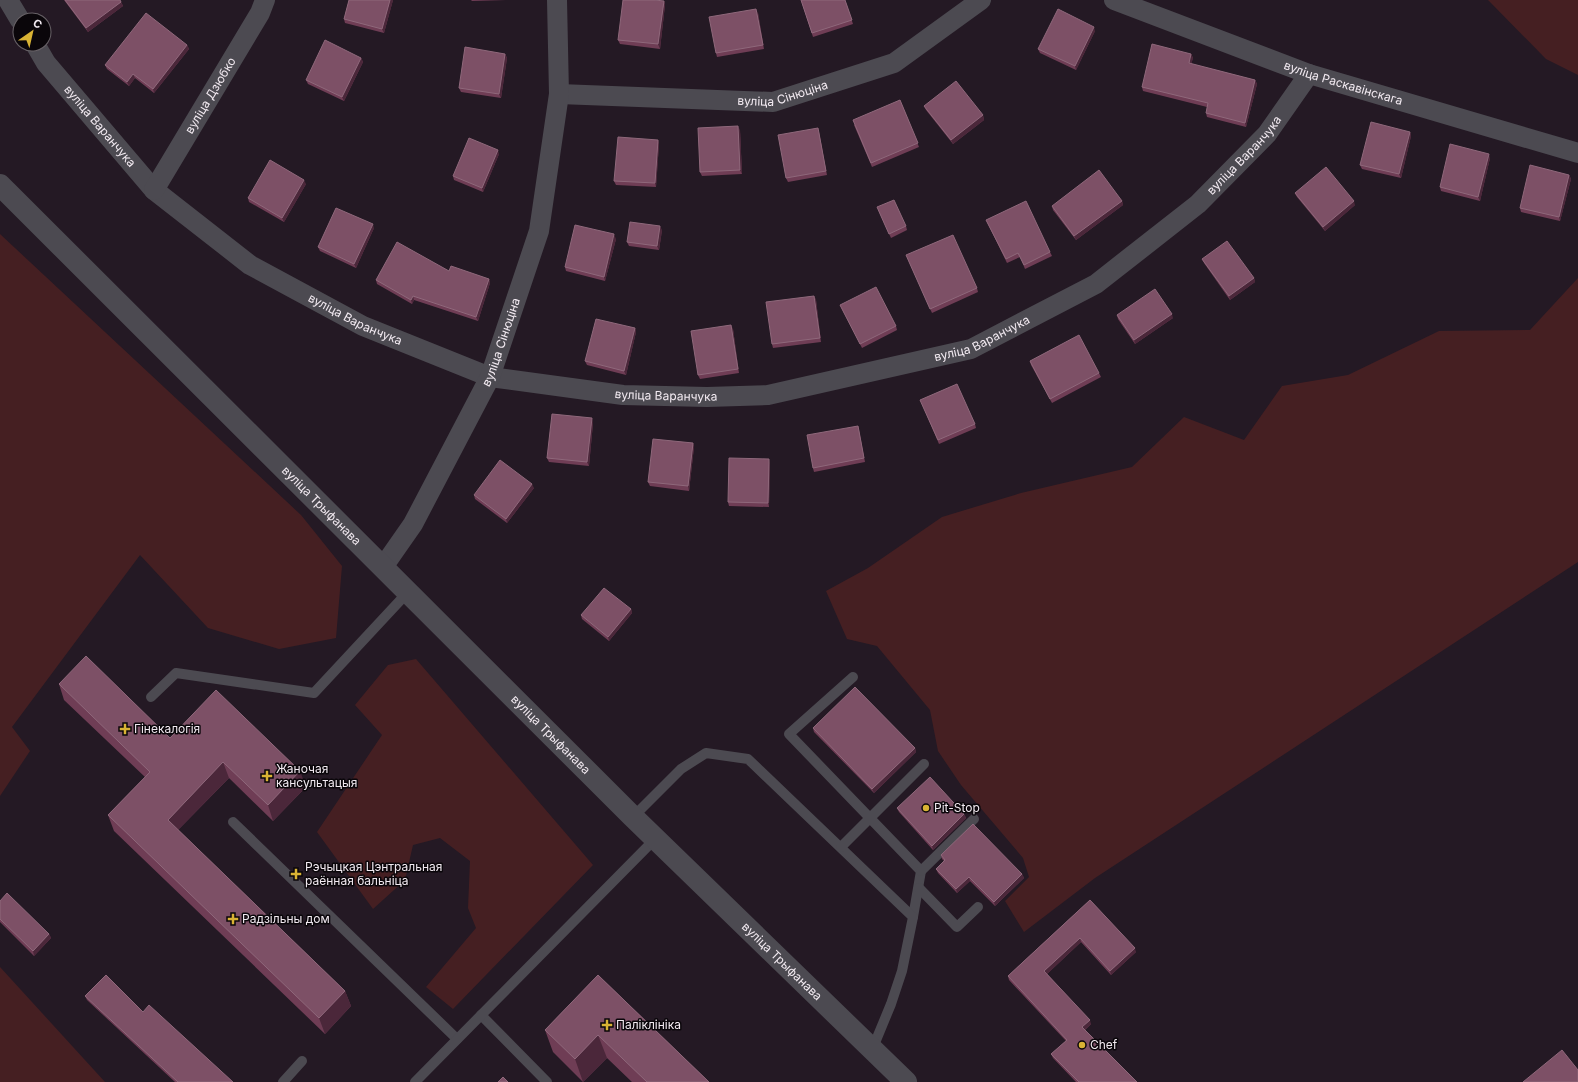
<svg xmlns="http://www.w3.org/2000/svg" width="1578" height="1082" font-family="Inter,sans-serif">
	<style>
		.green { fill: #451f22 }
		.lines { fill: none; stroke-linecap: round; stroke-linejoin: round }
		.service { stroke: #4c4a51; stroke-width: 10 }
		.minor { stroke: #4c4a51; stroke-width: 20 }
		.tertiary { stroke: #4c4a51; stroke-width: 22 }
		.wall { fill: #6f3d55 }
		.shaded-wall { fill: #4b273a }
		.building { fill: #7d5066; stroke: #8f687b }
		.poi-dot { fill: #d9b334; stroke: #0a060a; stroke-width: 1.5 }
		.labels { text-anchor: middle; stroke-width: 3; stroke-linejoin: round; paint-order: stroke }
		.street-label { font-size: 12px; fill: #f2eaf1; stroke: #0a060a }
		.poi-label { font-size: 12px; fill: #f2eaf1; stroke: #0a060a; text-anchor: start }
	</style>
	<rect width="100%" height="100%" fill="#241924"/>
	<g class="green">
		<polygon points="1488,0 1578,0 1578,75 1546,59"/>
		<polygon points="0,234 301,515 342,566 336,638 279,649 208,628 140,555 12,727 30,751 0,796"/>
		<polygon points="1578,278 1578,562 1095,878 1024,932 1005,901 1029,877 1023,858 961,785 938,751 930,710 877,646 847,639 826,591 868,568 942,517 1021,493 1132,467 1184,417 1244,440 1282,386 1348,375 1439,331 1530,330"/>
		<polygon points="416,659 593,865 453,1009 426,987 476,928 468,908 470,861 440,838 413,845 405,880 373,909 317,832 382,735 355,705 388,665"/>
		<polygon points="0,967 105,1082 0,1082"/>
	</g>
	<g class="lines">
		<g class="service">
			<polyline points="853,677 789,734 921,871 913,917"/>
			<polyline points="151,697 176,673 314,693 408,592"/>
			<polyline points="633,817 681,769 706,753 748,759 913,917 902,971 891,1004 872,1050"/>
			<polyline points="233,822 457,1039"/>
			<polyline points="841,847 924,764"/>
			<polyline points="921,871 974,819"/>
			<polyline points="919,888 957,927 978,907"/>
			<polyline points="481,1015 547,1082"/>
			<polyline points="283,1082 302,1061"/>
			<polyline points="415,1082 656,838"/>
		</g>
		<g class="minor">
			<polyline points="8,0 20,20"/>
			<path id="s1" d="M1114 0 1309 74 1578 153"/>
			<path id="s2" d="M35 44 46 63 154 190 250 265 363 326 490 377 623 395 707 397 768 395 971 349 1096 284 1198 204 1267 134 1309 74"/>
			<path id="s3" d="M559 94 773 102 894 63 981 0"/>
			<path id="s4" d="M154 190 260 13 265 0"/>
			<path id="s5" d="M383 567 413 524 490 377 539 231 559 94 557 0"/>
		</g>
		<path class="tertiary" id="s6" d="M0 185 633 817 906 1082"/>
	</g>
	<g class="wall">
		<polygon points="64,0 120,0 123,6 88,32"/>
		<polygon points="349,0 393,0 384,33 345,23 344,19"/>
		<polygon points="471,0 506,0 472,1"/>
		<polygon points="801,0 845,0 853,24 813,37"/>
		<polygon points="664,1 665,5 660,49 620,44 618,40"/>
		<polygon points="758,13 764,49 717,57 716,53"/>
		<polygon points="1095,31 1076,70 1040,53 1038,49"/>
		<polygon points="187,45 189,49 154,93 135,78 129,86 107,69 105,65"/>
		<polygon points="505,54 507,58 501,98 461,92 459,88"/>
		<polygon points="1191,54 1193,58 1191,64 1255,80 1257,84 1246,127 1207,117 1206,113 1207,107 1143,91 1142,87"/>
		<polygon points="361,58 363,62 344,101 308,84 306,80"/>
		<polygon points="900,100 919,147 872,167 854,125"/>
		<polygon points="924,106 983,115 984,120 953,144 926,110"/>
		<polygon points="740,130 742,174 702,176 700,172"/>
		<polygon points="819,132 827,175 788,182 786,178"/>
		<polygon points="1410,132 1411,136 1401,178 1362,169 1360,165"/>
		<polygon points="658,140 659,144 656,187 616,185 614,181"/>
		<polygon points="499,154 483,192 454,180 453,176"/>
		<polygon points="1490,158 1480,201 1441,191 1440,187"/>
		<polygon points="1569,175 1571,179 1560,221 1521,212 1520,208"/>
		<polygon points="306,184 284,222 249,202 248,198"/>
		<polygon points="1295,193 1355,205 1325,231 1297,197"/>
		<polygon points="1122,201 1123,205 1076,240 1053,210 1052,206"/>
		<polygon points="877,207 906,226 907,230 891,238"/>
		<polygon points="986,220 1050,252 1052,256 1025,269 1020,257 1007,263"/>
		<polygon points="374,228 356,268 320,251 318,247"/>
		<polygon points="662,230 659,250 629,246 627,242"/>
		<polygon points="616,239 605,281 566,271 565,267"/>
		<polygon points="906,255 977,288 978,292 932,313"/>
		<polygon points="1202,259 1254,278 1255,282 1230,300 1204,263"/>
		<polygon points="449,271 489,279 490,283 478,321 414,300 412,304 377,284 376,280"/>
		<polygon points="814,296 816,300 821,342 773,348 772,344"/>
		<polygon points="840,305 896,326 897,330 862,348"/>
		<polygon points="1117,315 1173,318 1135,344 1118,319"/>
		<polygon points="635,328 636,332 626,375 587,365 585,361"/>
		<polygon points="733,329 739,373 700,379 698,375"/>
		<polygon points="1030,361 1099,373 1101,377 1052,403 1031,365"/>
		<polygon points="922,404 975,424 976,428 939,444"/>
		<polygon points="593,423 589,466 549,462 547,458"/>
		<polygon points="858,426 859,430 865,462 814,472 813,468"/>
		<polygon points="693,443 694,447 689,491 650,486 648,482"/>
		<polygon points="770,463 769,507 729,506 728,502"/>
		<polygon points="534,488 507,523 475,499 474,495"/>
		<polygon points="631,609 632,613 609,641 582,619 581,615"/>
		<polygon points="59,684 170,738 306,787 273,821 229,778 178,830 345,991 351,1006 325,1034 114,831 108,815 145,777 64,700"/>
		<polygon points="813,728 915,748 916,752 874,793 814,732"/>
		<polygon points="897,808 964,814 966,818 933,850 899,812"/>
		<polygon points="941,855 1022,874 1024,878 995,906 970,881 957,893 938,873 936,869 944,861 942,859"/>
		<polygon points="1090,900 1136,952 1111,975 1081,942 1047,974 1091,1024 1085,1030 1137,1082 1076,1082 1053,1058 1051,1054 1066,1041 1009,980 1008,976"/>
		<polygon points="0,901 49,934 51,938 34,956 0,922"/>
		<polygon points="598,975 709,1082 632,1082 607,1058 583,1082 553,1052 545,1030"/>
		<polygon points="85,996 143,1012 233,1082 175,1082 87,1000"/>
	</g>
	<g class="shaded-wall">
		<polygon points="390,0 393,0 384,33 382,29"/>
		<polygon points="664,1 665,5 660,49 658,44"/>
		<polygon points="121,2 123,6 88,32 86,28"/>
		<polygon points="756,9 758,13 764,49 763,45"/>
		<polygon points="1094,27 1095,31 1076,70 1075,66"/>
		<polygon points="187,45 189,49 154,93 153,89"/>
		<polygon points="505,54 507,58 501,98 499,94"/>
		<polygon points="1191,54 1193,58 1190,68 1189,63"/>
		<polygon points="361,58 363,62 344,101 342,97"/>
		<polygon points="133,74 135,78 129,86 127,82"/>
		<polygon points="1255,80 1257,84 1246,127 1245,123"/>
		<polygon points="983,115 984,120 953,144 951,140"/>
		<polygon points="738,126 740,130 742,174 740,170"/>
		<polygon points="818,128 819,132 827,175 826,171"/>
		<polygon points="1410,132 1411,136 1401,178 1399,174"/>
		<polygon points="658,140 659,144 656,187 655,183"/>
		<polygon points="498,150 499,154 483,192 482,188"/>
		<polygon points="1489,154 1490,158 1480,201 1478,197"/>
		<polygon points="1569,175 1571,179 1560,221 1559,217"/>
		<polygon points="304,180 306,184 284,222 282,218"/>
		<polygon points="1122,201 1123,205 1076,240 1074,236"/>
		<polygon points="1354,201 1355,205 1325,231 1323,227"/>
		<polygon points="373,224 374,228 356,268 354,264"/>
		<polygon points="660,226 662,230 659,250 657,246"/>
		<polygon points="614,234 616,239 605,281 604,277"/>
		<polygon points="1254,278 1255,282 1230,300 1229,296"/>
		<polygon points="489,279 490,283 478,321 476,317"/>
		<polygon points="413,296 414,300 412,304 411,300"/>
		<polygon points="814,296 816,300 821,342 820,338"/>
		<polygon points="1172,314 1173,318 1135,344 1134,340"/>
		<polygon points="731,325 733,329 739,373 738,369"/>
		<polygon points="635,328 636,332 626,375 624,371"/>
		<polygon points="592,418 593,423 589,466 587,462"/>
		<polygon points="693,443 694,447 689,491 688,486"/>
		<polygon points="769,459 770,463 769,507 768,503"/>
		<polygon points="532,484 534,488 507,523 506,519"/>
		<polygon points="631,609 632,613 609,641 608,637"/>
		<polygon points="915,748 916,752 874,793 872,789"/>
		<polygon points="223,762 229,778 173,835 168,820"/>
		<polygon points="300,771 306,787 273,821 268,805"/>
		<polygon points="964,814 966,818 933,850 932,846"/>
		<polygon points="1022,874 1024,878 995,906 994,902"/>
		<polygon points="969,877 970,881 957,893 956,889"/>
		<polygon points="49,934 51,938 34,956 33,951"/>
		<polygon points="1080,938 1081,942 1046,975 1044,971"/>
		<polygon points="1135,948 1136,952 1111,975 1110,971"/>
		<polygon points="345,991 351,1006 325,1034 319,1018"/>
		<polygon points="1090,1020 1091,1024 1083,1031 1082,1027"/>
		<polygon points="598,1035 607,1058 583,1082 575,1059"/>
	</g>
	<g class="building">
		<polygon points="65,0 120,0 121,2 86,28"/>
		<polygon points="349,0 390,0 382,29 344,19"/>
		<polygon points="623,0 655,0 664,1 658,44 618,40"/>
		<polygon points="801,0 845,0 852,20 812,33"/>
		<polygon points="756,9 763,45 716,53 709,17"/>
		<polygon points="1058,9 1094,27 1075,66 1038,49"/>
		<polygon points="146,13 187,45 153,89 133,74 127,82 105,65"/>
		<polygon points="325,40 361,58 342,97 306,80"/>
		<polygon points="1152,44 1191,54 1189,63 1255,80 1245,123 1206,113 1208,103 1142,87"/>
		<polygon points="465,47 505,54 499,94 459,88"/>
		<polygon points="956,81 983,115 951,140 924,106"/>
		<polygon points="900,100 918,143 871,163 853,120"/>
		<polygon points="1371,122 1410,132 1399,174 1360,165"/>
		<polygon points="738,126 740,170 700,172 698,128"/>
		<polygon points="818,128 826,171 786,178 778,135"/>
		<polygon points="618,137 658,140 655,183 614,181"/>
		<polygon points="469,138 498,150 482,188 453,176"/>
		<polygon points="1450,144 1489,154 1478,197 1440,187"/>
		<polygon points="270,160 304,180 282,218 248,198"/>
		<polygon points="1530,165 1569,175 1559,217 1520,208"/>
		<polygon points="1326,167 1354,201 1323,227 1295,193"/>
		<polygon points="1099,170 1122,201 1074,236 1052,206"/>
		<polygon points="894,200 906,226 889,234 877,207"/>
		<polygon points="1026,201 1050,252 1024,265 1018,253 1006,259 986,220"/>
		<polygon points="336,208 373,224 354,264 318,247"/>
		<polygon points="630,222 660,226 657,246 627,242"/>
		<polygon points="575,225 614,234 604,277 565,267"/>
		<polygon points="953,235 977,288 930,309 906,255"/>
		<polygon points="1227,241 1254,278 1229,296 1202,259"/>
		<polygon points="397,242 449,271 451,266 489,279 476,317 413,296 411,300 376,280"/>
		<polygon points="876,287 896,326 860,344 840,305"/>
		<polygon points="1155,289 1172,314 1134,340 1117,315"/>
		<polygon points="814,296 820,338 772,344 766,302"/>
		<polygon points="596,319 635,328 624,371 585,361"/>
		<polygon points="731,325 738,369 698,375 691,331"/>
		<polygon points="1079,335 1099,373 1050,399 1030,361"/>
		<polygon points="957,384 975,424 938,440 920,400"/>
		<polygon points="552,414 592,418 587,462 547,458"/>
		<polygon points="858,426 864,458 813,468 807,435"/>
		<polygon points="653,439 693,443 688,486 648,482"/>
		<polygon points="729,458 769,459 768,503 728,502"/>
		<polygon points="500,460 532,484 506,519 474,495"/>
		<polygon points="604,588 631,609 608,637 581,615"/>
		<polygon points="86,656 170,738 216,690 300,771 268,805 223,762 168,820 345,991 319,1018 108,815 150,772 59,684"/>
		<polygon points="855,687 915,748 872,789 813,728"/>
		<polygon points="930,777 964,814 932,846 897,808"/>
		<polygon points="973,824 1022,874 994,902 969,877 956,889 936,869 945,860 941,855"/>
		<polygon points="7,893 49,934 33,951 0,919 0,901"/>
		<polygon points="1090,900 1135,948 1110,971 1080,938 1044,971 1090,1020 1082,1027 1137,1082 1079,1082 1051,1054 1067,1040 1008,976"/>
		<polygon points="106,975 143,1012 149,1005 233,1082 178,1082 85,996"/>
		<polygon points="598,975 709,1082 647,1082 598,1035 575,1059 545,1030"/>
		<polygon points="1562,1050 1578,1070 1578,1082 1523,1082"/>
		<polygon points="503,1077 508,1082 498,1082"/>
	</g>
	<g class="poi-dot">
		<path d="M123 723h4v4h4v4h-4v4h-4v-4h-4v-4h4z"/>
		<path d="M265 770h4v4h4v4h-4v4h-4v-4h-4v-4h4z"/>
		<circle cx="926" cy="808" r="4"/>
		<path d="M294 868h4v4h4v4h-4v4h-4v-4h-4v-4h4z"/>
		<path d="M231 913h4v4h4v4h-4v4h-4v-4h-4v-4h4z"/>
		<path d="M605 1019h4v4h4v4h-4v4h-4v-4h-4v-4h4z"/>
		<circle cx="1082" cy="1045" r="4"/>
	</g>
	<g class="labels">
		<g class="street-label">
			<text dy="4" stroke="none"><textPath href="#s1" startOffset="244">вуліца Раскавінскага</textPath></text>
			<text dy="4" stroke="none"><textPath href="#s3" startOffset="225">вуліца Сінюціна</textPath></text>
			<text dy="4" stroke="none"><textPath href="#s4" startOffset="110">вуліца Дзюбко</textPath></text>
			<text dy="4" stroke="none"><textPath href="#s2" startOffset="105">вуліца Варанчука</textPath></text>
			<text dy="4" stroke="none"><textPath href="#s2" startOffset="1401">вуліца Варанчука</textPath></text>
			<text dy="4" stroke="none"><textPath href="#s2" startOffset="429">вуліца Варанчука</textPath></text>
			<text dy="4" stroke="none"><textPath href="#s2" startOffset="1077">вуліца Варанчука</textPath></text>
			<text dy="4" stroke="none"><textPath href="#s5" startOffset="255">вуліца Сінюціна</textPath></text>
			<text dy="4" stroke="none"><textPath href="#s2" startOffset="753">вуліца Варанчука</textPath></text>
			<text dy="4" stroke="none"><textPath href="#s6" startOffset="454">вуліца Трыфанава</textPath></text>
			<text dy="4" stroke="none"><textPath href="#s6" startOffset="778">вуліца Трыфанава</textPath></text>
			<text dy="4" stroke="none"><textPath href="#s6" startOffset="1102">вуліца Трыфанава</textPath></text>
		</g>
		<g class="poi-label">
			<text x="134" y="733">Гінекалогія</text>
			<text x="276" y="773">Жаночая<tspan x="276" dy="14">кансультацыя</tspan></text>
			<text x="934" y="812">Pit-Stop</text>
			<text x="305" y="871">Рэчыцкая Цэнтральная<tspan x="305" dy="14">раённая бальніца</tspan></text>
			<text x="242" y="923">Радзільны дом</text>
			<text x="616" y="1029">Паліклініка</text>
			<text x="1090" y="1049">Chef</text>
		</g>
	</g>
	<g transform="translate(32 32) rotate(34)"><circle r="19" fill="#0a060a" stroke="#676166"/>
	<path d="M0-3L7 15L0 10L-7 15Z" fill="#d9b334"/>
	<text y="-6" font-size="11" font-weight="bold" text-anchor="middle" fill="#f2eaf1">С</text>
	</g>
</svg>
